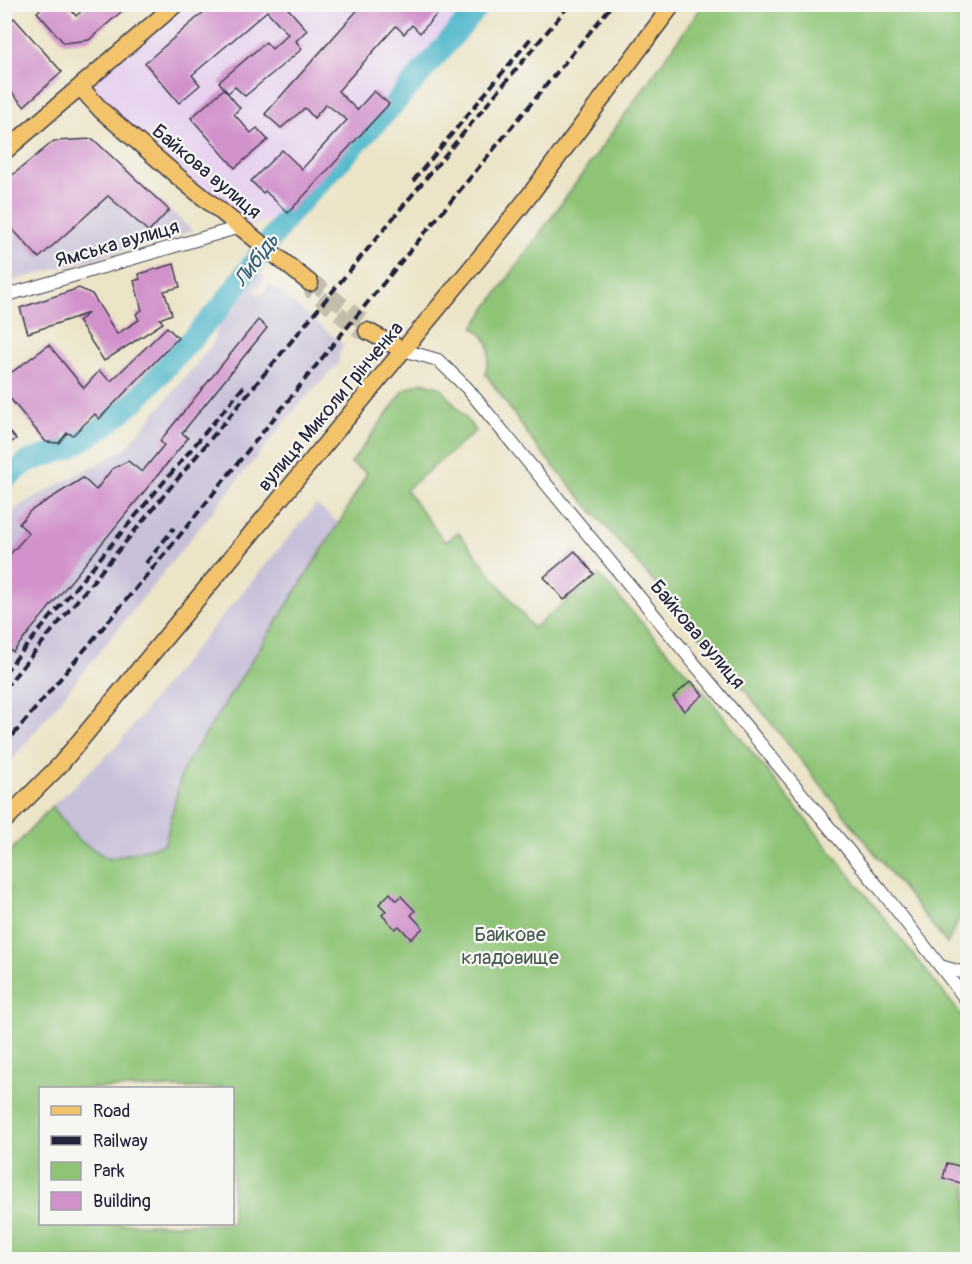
<svg xmlns="http://www.w3.org/2000/svg" width="972" height="1264" font-family="Pangolin,sans-serif">
	<style>
		.built { fill: #e7d2ef }
		.industrial { fill: #c8bfd8 }
		.green { fill: #8fc477; stroke: #587359; stroke-width: 1.5; fill-rule: evenodd }
		.lines { fill: none; stroke-linecap: round; stroke-linejoin: round }
		.river { stroke: #4cb6ca; stroke-width: 22 }
		.building { fill: #d191ca }
		.major-tunnel { stroke: #c4bdab; stroke-width: 16; stroke-dasharray: 16 8; stroke-linecap: butt }
		.minor-casing { stroke: #403f50; stroke-width: 14 }
		.major-casing { stroke: #403f50; stroke-width: 19 }
		.minor { stroke: #fff; stroke-width: 12 }
		.major { stroke: #f2c36a; stroke-width: 16 }
		.rail { stroke: #22223b; stroke-width: 4; stroke-dasharray: 9 4.5; stroke-linecap: butt }
		.labels { text-anchor: middle; stroke-width: 4.5; stroke-linejoin: round; paint-order: stroke }
		.street-label { font-size: 20px; fill: #22223b; stroke: #f6f6f2 }
		.park-label { font-size: 20px; fill: #485b50; stroke: #f6f6f2 }
		.water-label { font-size: 21px; font-style: italic; fill: #335d74; stroke: #f6f6f2 }
	</style>
	<rect width="100%" height="100%" fill="#f6f6f2"/>
	<filter id="ink" filterUnits="userSpaceOnUse"><feTurbulence type="fractalNoise" baseFrequency=".0167" numOctaves="2"/><feDisplacementMap in="SourceGraphic" scale="12" xChannelSelector="R" yChannelSelector="G"/><feConvolveMatrix kernelMatrix="1 2 1 2 8 2 1 2 1" color-interpolation-filters="sRGB"/></filter>
	<filter id="wash" filterUnits="userSpaceOnUse"><feTurbulence type="fractalNoise" baseFrequency=".008" numOctaves="4" result="noise"/><feDisplacementMap in="SourceGraphic" scale="24" xChannelSelector="R" yChannelSelector="G"/><feGaussianBlur stdDeviation="1.35" result="paint"/><feColorMatrix in="noise" values="0 0 0 0 0 0 0 0 0 0 0 0 0 0 0 0 0 1.4 0 .05"/><feComposite in="paint" operator="in"/></filter>
	<g filter="url(#wash)">
		<rect width="100%" height="100%" fill="#ece4c7"/>
		<polygon class="built" points="176,5 467,5 384,100 389,104 288,213 258,224 240,227 81,88"/>
		<g class="industrial">
			<polygon points="68,170 83,173 116,203 137,180 193,231 5,283 5,223"/>
			<polygon points="258,272 265,278 254,291 261,296 270,284 344,345 340,351 338,364 296,408 5,769 5,521 19,506 125,449 212,345 218,327 238,303 252,276"/>
			<polygon points="316,505 339,523 182,771 165,844 109,859 78,840 52,806 116,747 172,676"/>
		</g>
		<g class="green">
			<path d="M703 5H967L968 901 947 944 717 655 536 446 485 373C491 351 493 342 473 327Z"/>
			<path d="M422 382 441 388 476 431 406 490 445 542 458 532 533 628 599 575 704 692 967 1022V1259H5L4 858 52 806 78 840 109 859 165 844 182 771 339 523 367 473 351 463 405 389ZM40 1088H232V1224H40Z"/>
		</g>
		<g class="lines">
			<polyline class="river" points="4,479 29,461 68,449 105,426 136,400 221,307 291,212 395,103 481,4"/>
		</g>
		<g id="blocks">
			<g class="building">
				<polygon points="46,4 66,4 76,16 89,4 130,4 89,40 64,43 37,12"/>
				<polygon points="213,4 284,4 307,30 296,41 302,49 245,96 235,87 228,93 219,82 266,42 272,49 288,34 267,11 192,75 200,85 179,103 145,63"/>
				<polygon points="363,4 446,4 420,33 412,25 404,34 396,26 338,91 357,110 374,91 389,104 288,213 265,191 263,193 251,181 282,150 302,169 347,120 326,104 314,118 305,108 281,128 265,114"/>
				<polygon points="14,18 62,72 24,106 4,84 4,27"/>
				<polygon points="224,89 240,108 234,114 251,133 257,128 268,140 235,168 191,118"/>
				<polygon points="93,139 169,210 149,232 108,196 39,258 4,220 4,182 54,141"/>
				<polygon points="174,264 180,287 164,291 172,314 160,319 163,323 104,361 78,321 89,313 28,333 20,308 79,288 92,294 117,334 139,320 136,314 142,310 134,281 140,279 139,274"/>
				<polygon points="258,320 267,328 182,433 188,438 13,652 4,645 4,561 29,533 19,524 30,511 83,478 96,490 112,469 128,461 142,472 164,445 160,441"/>
				<polygon points="167,327 178,338 99,419 95,414 73,435 67,433 59,443 46,442 4,391 4,378 49,345 84,388 99,371 111,381"/>
				<polygon points="4,425 16,439 4,448"/>
				<polygon points="575,551 594,574 564,600 544,577"/>
				<polygon points="691,681 703,695 684,711 673,697"/>
				<polygon points="390,893 396,900 401,896 415,911 411,915 423,928 411,939 399,926 395,929 382,915 386,911 379,904"/>
				<polygon points="947,1163 967,1168 965,1174 968,1175 968,1185 943,1178"/>
			</g>
		</g>
	</g>
	<g filter="url(#ink)">
		<use href="#blocks" fill-opacity="0" stroke="#403f50" stroke-width="1.5"/>
		<g class="lines">
			<polygon class="major-tunnel" points="310,283 317,285 366,324 367,331 360,331 312,291"/>
			<g class="minor-casing">
				<g id="minor">
					<polyline points="4,296 240,227"/>
					<polyline points="403,350 438,360 467,388 881,890 968,1002"/>
					<polyline points="940,966 968,974"/>
				</g>
			</g>
			<g class="major-casing">
				<g id="major">
					<polyline points="81,88 102,111 183,181 310,283"/>
					<polyline points="4,152 176,4"/>
					<polyline points="367,331 403,350"/>
					<polyline points="4,821 59,766 486,250 529,196 673,4"/>
				</g>
			</g>
			<use href="#minor" class="minor"/>
			<use href="#major" class="major"/>
			<g class="rail">
				<polyline points="413,181 531,38"/>
				<polyline points="146,563 174,528"/>
				<polyline points="4,673 245,385"/>
				<polyline points="4,689 570,4"/>
				<polyline points="4,746 168,550 331,347 613,4"/>
			</g>
		</g>
	</g>
	<g class="labels">
		<g class="street-label">
			<text transform="translate(207 171) rotate(40)" y="7">Байкова вулиця</text>
			<text transform="translate(117 243) rotate(-16)" y="7">Ямська вулиця</text>
			<text transform="translate(330 406) rotate(-50)" y="7">вулиця Миколи Грінченка</text>
			<text transform="translate(698 634) rotate(50)" y="7">Байкова вулиця</text>
		</g>
		<g class="park-label">
			<text x="510" y="941">Байкове<tspan x="510" dy="23">кладовище</tspan></text>
		</g>
		<g class="water-label">
			<text transform="translate(256 260) rotate(-53)" y="7">Либідь</text>
		</g>
	</g>
	<rect width="972" height="1264" fill="none" stroke="#f6f6f2" stroke-width="24"/>
	<rect x="39" y="1087" width="195" height="138" fill="#f6f6f2" stroke="#a1a1a9" stroke-width="1.5"/>
	<rect x="51" y="1106" width="30" height="9" fill="#f2c36a" stroke="#a1a1a9" stroke-width="1.5"/>
	<text x="93" y="1117" font-size="18" fill="#22223b">Road</text>
	<rect x="51" y="1136" width="30" height="9" fill="#22223b" stroke="#a1a1a9" stroke-width="1.5"/>
	<text x="93" y="1147" font-size="18" fill="#22223b">Railway</text>
	<rect x="51" y="1162" width="30" height="18" fill="#8fc477" stroke="#a1a1a9" stroke-width="1.5"/>
	<text x="93" y="1177" font-size="18" fill="#22223b">Park</text>
	<rect x="51" y="1192" width="30" height="18" fill="#d191ca" stroke="#a1a1a9" stroke-width="1.5"/>
	<text x="93" y="1207" font-size="18" fill="#22223b">Building</text>
</svg>
